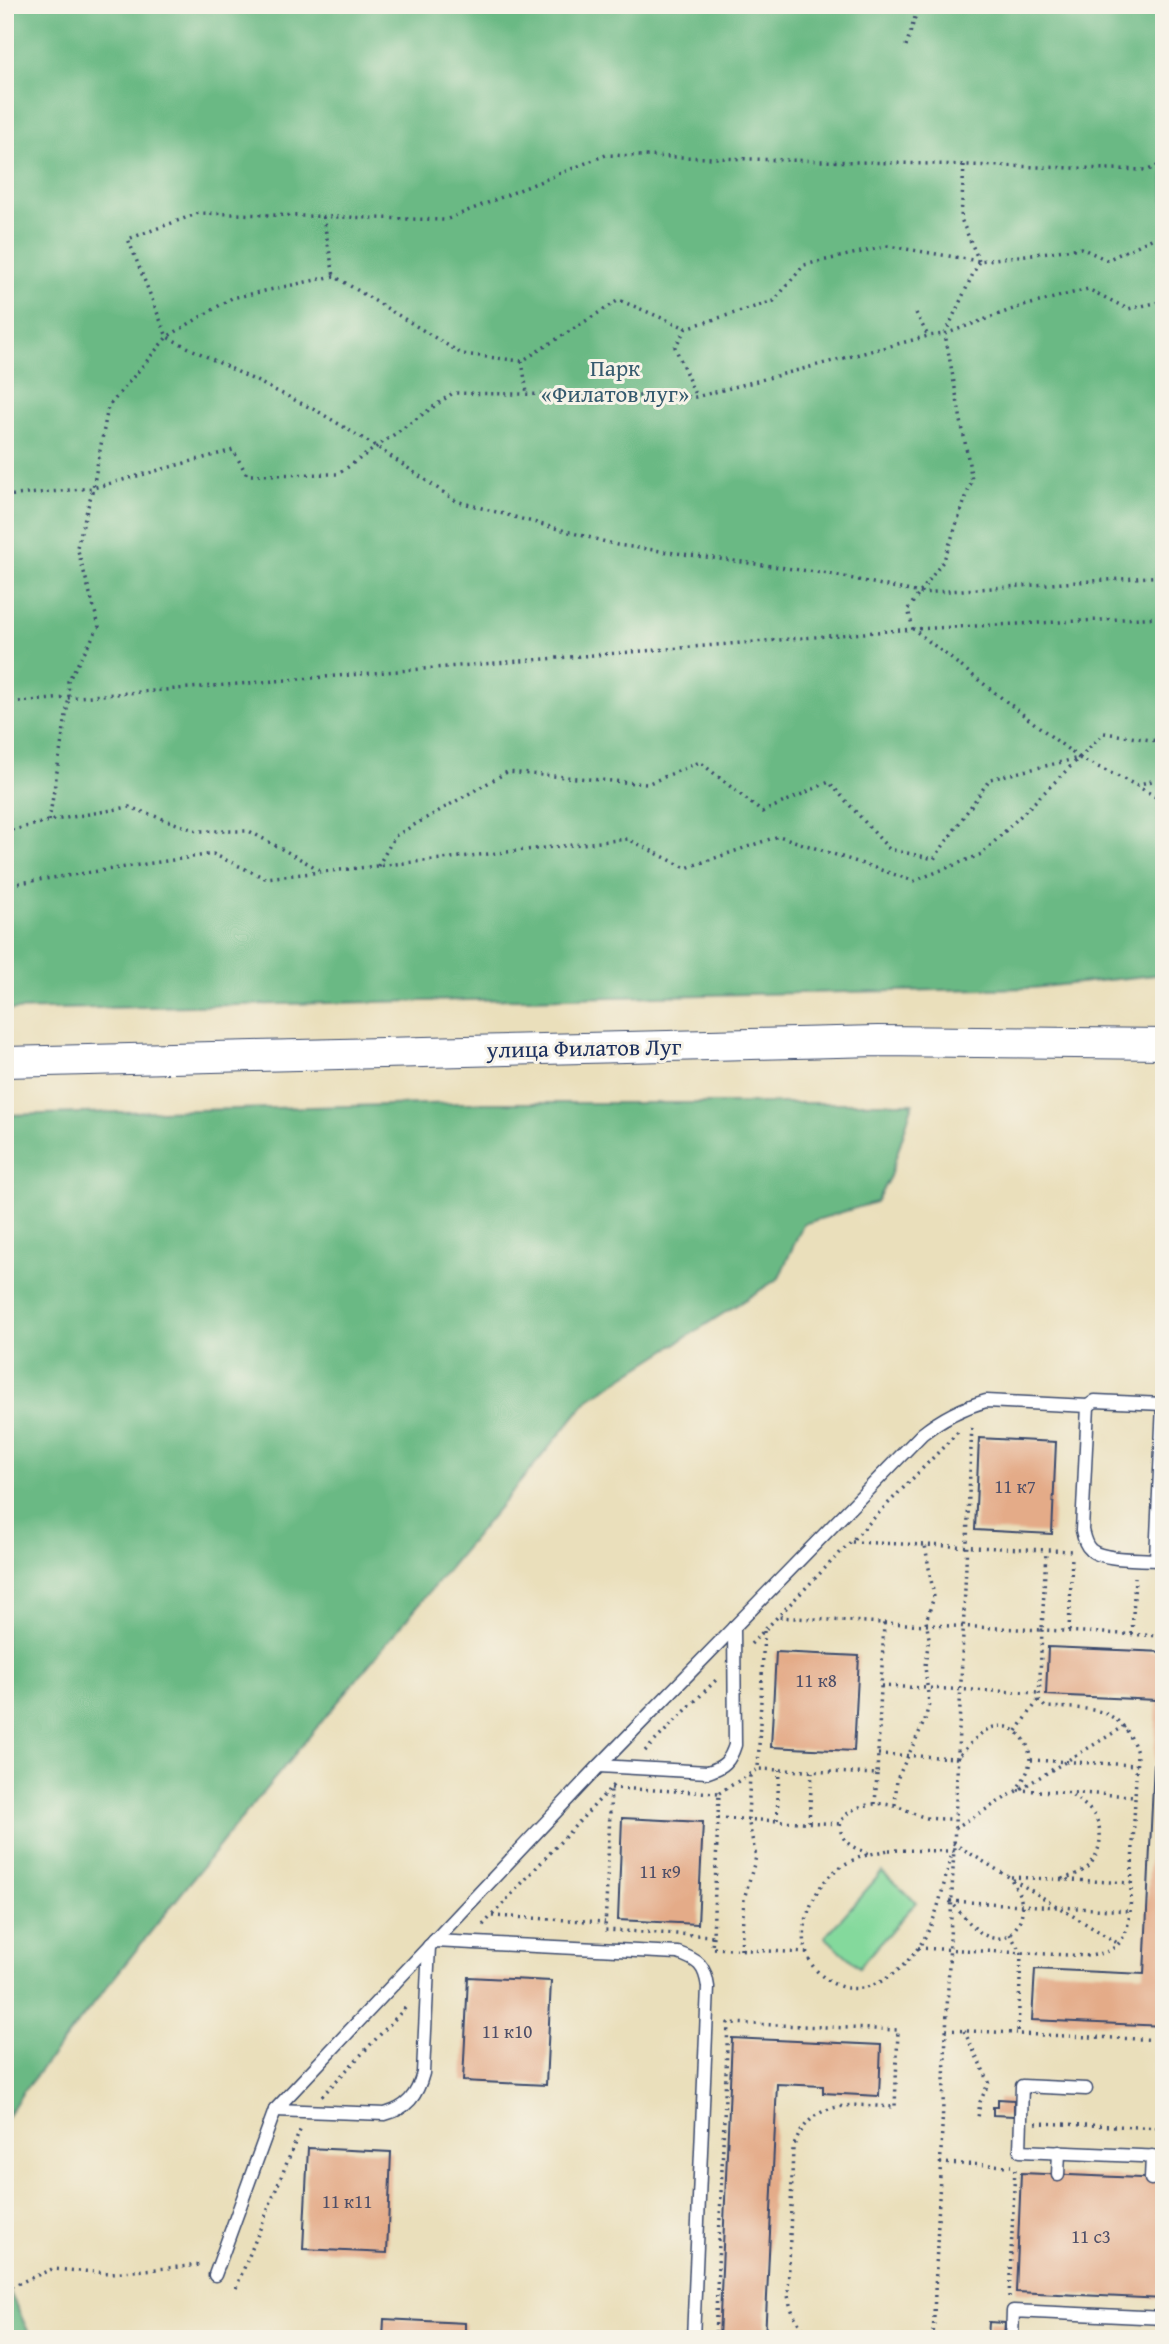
<svg xmlns="http://www.w3.org/2000/svg" width="1169" height="2344" font-family="'Gentium Book Plus',serif">
	<style>
		.green { fill: #84d99c; stroke: #50847d; stroke-width: 2 }
		.forest { fill: #6bb984; stroke: #437471; stroke-width: 2 }
		.building { fill: #e4ab88 }
		.lines { fill: none; stroke-linecap: round; stroke-linejoin: round }
		.service-casing { stroke: #3a496c; stroke-width: 15 }
		.tertiary-casing { stroke: #3a496c; stroke-width: 32 }
		.path { stroke: #3a496c; stroke-width: 3.5; stroke-dasharray: 2 5; stroke-linecap: butt }
		.service { stroke: #fff; stroke-width: 12 }
		.tertiary { stroke: #fff; stroke-width: 30 }
		.labels { text-anchor: middle; stroke-width: 6; stroke-linejoin: round; paint-order: stroke }
		.number-label { font-size: 19px; fill: #4d4e68 }
		.park-label { font-size: 23px; fill: #355a6e; stroke: #f7f3e8 }
		.street-label { font-size: 23px; fill: #1b2f5e; stroke: #f7f3e8 }
	</style>
	<rect width="100%" height="100%" fill="#f7f3e8"/>
	<filter id="ink" filterUnits="userSpaceOnUse"><feTurbulence type="fractalNoise" baseFrequency=".0143" numOctaves="2"/><feDisplacementMap in="SourceGraphic" scale="14" xChannelSelector="R" yChannelSelector="G"/><feConvolveMatrix kernelMatrix="1 2 1 2 8 2 1 2 1" color-interpolation-filters="sRGB"/></filter>
	<filter id="wash" filterUnits="userSpaceOnUse"><feTurbulence type="fractalNoise" baseFrequency=".00686" numOctaves="4" result="noise"/><feDisplacementMap in="SourceGraphic" scale="28" xChannelSelector="R" yChannelSelector="G"/><feGaussianBlur stdDeviation="1.57" result="paint"/><feColorMatrix in="noise" values="0 0 0 0 0 0 0 0 0 0 0 0 0 0 0 0 0 1.4 0 .05"/><feComposite in="paint" operator="in"/></filter>
	<g filter="url(#wash)">
		<rect width="100%" height="100%" fill="#eadfbb"/>
		<polygon class="green" points="882,1872 916,1902 859,1967 825,1937"/>
		<g class="forest">
			<polygon points="5,5 1164,5 1164,974 1032,988 5,1010"/>
			<polygon points="465,1103 913,1103 890,1176 876,1202 803,1224 779,1278 589,1399 231,1831 23,2092 5,2120 5,1115"/>
			<polygon points="5,2282 28,2331 32,2339 5,2339"/>
		</g>
		<g id="blocks">
			<g class="building">
				<polygon points="979,1438 1056,1442 1052,1534 975,1530"/>
				<polygon points="1048,1647 1164,1652 1164,2026 1032,2020 1035,1969 1144,1974 1157,1700 1046,1695"/>
				<polygon points="776,1652 859,1656 854,1751 771,1747"/>
				<polygon points="622,1818 703,1822 698,1924 618,1920"/>
				<polygon points="468,1977 551,1981 546,2085 463,2081"/>
				<polygon points="732,2038 881,2045 879,2096 823,2093 823,2086 777,2084 765,2339 719,2339"/>
				<polygon points="998,2099 1014,2100 1014,2116 993,2115 993,2107 998,2107"/>
				<polygon points="308,2148 391,2152 387,2253 303,2249"/>
				<polygon points="1021,2173 1164,2179 1164,2299 1016,2292"/>
				<polygon points="384,2319 465,2323 465,2339 383,2339"/>
				<polygon points="989,2322 1005,2323 1004,2338 988,2338"/>
			</g>
		</g>
	</g>
	<g filter="url(#ink)">
		<use href="#blocks" fill-opacity="0" stroke="#3a496c" stroke-width="2"/>
		<g class="lines">
			<g class="service-casing">
				<g id="service">
					<polyline points="1088,1406 1095,1401 1163,1404 1156,1559"/>
					<path d="M599 1766 708 1772C724 1767 730 1761 735 1745L734 1627"/>
					<path d="M434 1941 678 1953C698 1960 705 1965 708 1987L693 2339"/>
					<polyline points="1086,2089 1022,2086 1020,2151 1164,2157"/>
					<path d="M275 2110 385 2114C407 2108 417 2096 423 2073L429 1946"/>
					<polyline points="1058,2175 1059,2152"/>
					<polyline points="1151,2179 1152,2156"/>
					<path d="M215 2275 275 2110 599 1766 922 1434C942 1418 961 1408 986 1401L1088 1406 1082 1530C1084 1538 1085 1545 1091 1550 1103 1561 1147 1559 1164 1560"/>
					<polyline points="1012,2339 1013,2311 1164,2318"/>
				</g>
			</g>
			<g class="tertiary-casing">
				<polyline id="tertiary" points="5,1062 878,1041 1164,1044"/>
			</g>
			<g class="path">
				<polyline points="906,46 919,5"/>
				<polyline points="1164,163 1148,170 606,155 445,220 199,213 128,239 167,337 319,412 377,447 456,501 617,545 830,574 920,593 1164,576"/>
				<polyline points="964,165 961,219 979,261"/>
				<polyline points="323,217 334,276"/>
				<polyline points="916,313 928,336"/>
				<polyline points="686,328 675,347 696,397"/>
				<polyline points="522,361 527,393"/>
				<polyline points="5,496 93,488 233,450 247,475 338,474 453,393 696,397 928,336 945,334 1016,308 1088,289 1128,309 1164,301"/>
				<polyline points="5,703 913,629 1164,617"/>
				<polyline points="1079,758 913,629 908,609 944,560 972,480 945,334 979,261 1081,248 1107,260 1164,233"/>
				<polyline points="1136,785 1164,802"/>
				<polyline points="49,821 69,697 68,681 99,626 77,547 93,488 108,407 167,337 232,298 334,276 462,354 522,361 619,300 686,328 774,301 804,265 888,246 979,261"/>
				<polyline points="5,832 49,821 129,807 197,831 249,831 322,871"/>
				<polyline points="378,866 395,836 507,772 647,784 700,762 762,812 829,782 889,849 934,859 990,779 1079,758 1104,733 1164,742"/>
				<polyline points="5,885 213,854 265,878 628,839 686,868 779,836 914,881 982,854 1079,758 1136,785 1164,778"/>
				<polyline points="852,1542 1073,1551"/>
				<polyline points="884,1623 1042,1630 1046,1551"/>
				<polyline points="764,1631 758,1769 877,1774 884,1623 777,1617"/>
				<polyline points="1069,1631 1072,1556"/>
				<polyline points="1132,1634 1135,1577"/>
				<polyline points="751,1644 958,1432"/>
				<polyline points="881,1686 1039,1693"/>
				<polyline points="1017,1731 1039,1699"/>
				<polyline points="645,1751 719,1677"/>
				<path d="M878 1754 957 1758C966 1749 975 1737 985 1731 1010 1715 1035 1742 1029 1766 1027 1775 1021 1783 1016 1790"/>
				<polyline points="1031,1760 1137,1765"/>
				<polygon points="611,1788 719,1793 713,1936 605,1930"/>
				<polyline points="1018,1790 1135,1796"/>
				<polyline points="719,1793 758,1769"/>
				<polyline points="875,1804 877,1774"/>
				<polyline points="895,1805 897,1779 925,1720 929,1704 925,1666 929,1638 926,1621 934,1597 925,1545"/>
				<polyline points="718,1818 842,1824"/>
				<polyline points="777,1820 779,1770"/>
				<polyline points="809,1822 812,1772"/>
				<polyline points="955,1828 1125,1726"/>
				<polyline points="953,1843 1119,1944"/>
				<path d="M889 1850 953 1851C944 1879 940 1911 925 1937 904 1975 855 2011 817 1971 791 1944 809 1892 835 1871 851 1858 869 1854 889 1850Z"/>
				<path d="M868 1854C861 1850 850 1847 845 1840 829 1817 857 1805 875 1804 897 1802 908 1813 927 1818 936 1819 946 1819 954 1819"/>
				<polyline points="1011,1877 1131,1883"/>
				<path d="M1062 1879C1071 1876 1081 1873 1088 1867 1102 1852 1105 1827 1091 1811 1085 1804 1076 1799 1069 1793"/>
				<polyline points="950,1901 1130,1911"/>
				<path d="M950 1901C962 1913 976 1935 993 1938 1011 1941 1024 1921 1022 1905 1021 1896 1015 1886 1011 1879"/>
				<polyline points="492,1916 605,1922"/>
				<polyline points="483,1925 616,1782"/>
				<polyline points="1010,1934 1021,1953 1018,2034 1164,2040"/>
				<polyline points="713,1936 712,1948 807,1953"/>
				<path d="M918 1948 1090 1956C1118 1951 1126 1941 1130 1913L1137 1753C1122 1704 1089 1709 1045 1707L1039 1700 1042 1630 1164 1636"/>
				<polyline points="741,1950 744,1899 756,1857 748,1819 750,1774"/>
				<polyline points="946,2030 1017,2033"/>
				<polyline points="964,2031 989,2082 980,2102 978,2118"/>
				<polyline points="322,2096 408,2005"/>
				<polyline points="1036,2123 1164,2128"/>
				<polyline points="940,2163 1011,2166"/>
				<polyline points="236,2288 301,2128"/>
				<polyline points="5,2289 52,2269 111,2273 202,2265"/>
				<polyline points="1009,2297 1015,2167"/>
				<path d="M715 2339 728 2023 898 2030 895 2107C850 2105 812 2097 793 2148L788 2295C791 2314 799 2328 815 2339"/>
				<polyline points="933,2339 972,1424"/>
			</g>
			<use href="#service" class="service"/>
			<use href="#tertiary" class="tertiary"/>
		</g>
	</g>
	<g class="labels">
		<g class="number-label">
			<text x="1015" y="1493">11 к7</text>
			<text x="816" y="1687">11 к8</text>
			<text x="660" y="1878">11 к9</text>
			<text x="507" y="2038">11 к10</text>
			<text x="347" y="2208">11 к11</text>
			<text x="1091" y="2243">11 с3</text>
		</g>
		<g class="park-label">
			<text x="615" y="376">Парк<tspan x="615" dy="26">«Филатов луг»</tspan></text>
		</g>
		<g class="street-label">
			<text transform="translate(584 1048) rotate(-1)" y="8">улица Филатов Луг</text>
		</g>
	</g>
	<rect width="1169" height="2344" fill="none" stroke="#f7f3e8" stroke-width="28"/>
</svg>
